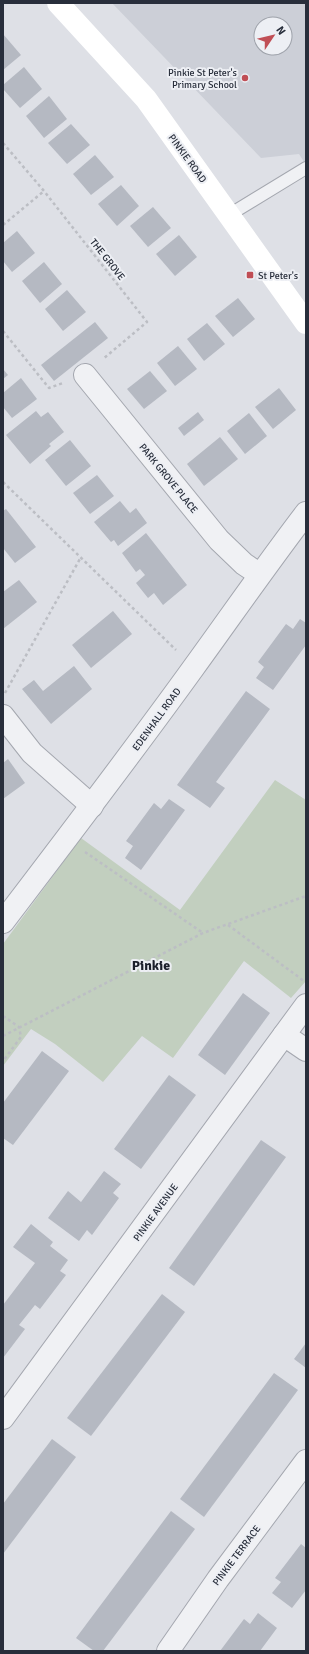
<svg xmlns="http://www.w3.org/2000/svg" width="309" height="1654" font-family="Signika,sans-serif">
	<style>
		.built { fill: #cccfd7; fill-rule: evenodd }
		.green { fill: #c2cfbf }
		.building { fill: #b5b9c2 }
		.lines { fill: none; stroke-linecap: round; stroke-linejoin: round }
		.service-casing { stroke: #a4a7af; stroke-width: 14 }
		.minor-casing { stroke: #a4a7af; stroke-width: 24 }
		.path { stroke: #bcbec4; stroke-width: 2.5; stroke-dasharray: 3 3; stroke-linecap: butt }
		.service { stroke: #f0f1f4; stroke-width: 12 }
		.minor { stroke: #f0f1f4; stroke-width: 22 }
		.secondary { stroke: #fff; stroke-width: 22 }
		.poi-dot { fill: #c04e55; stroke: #edeff4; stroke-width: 1.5 }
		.labels { text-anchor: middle; stroke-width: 4; stroke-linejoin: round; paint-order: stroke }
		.poi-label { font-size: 10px; fill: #282e3b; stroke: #edeff4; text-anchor: end }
		.street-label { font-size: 10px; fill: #282e3b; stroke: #edeff4 }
		.district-label { font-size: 14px; font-weight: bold; fill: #1b1f2b; stroke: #edeff4 }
	</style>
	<rect width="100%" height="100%" fill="#dee0e6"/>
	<path class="built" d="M112 3H306V165L299 154 261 158ZM261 24H285V48H261Z"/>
	<polygon class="green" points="275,780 306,800 306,981 291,998 244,961 173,1058 142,1036 103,1082 55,1044 31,1029 3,1066 3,944 81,838 180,910"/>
	<g class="building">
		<polygon points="3,34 21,55 3,70"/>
		<polygon points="24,67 42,89 20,108 3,89 3,85"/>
		<polygon points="49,96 67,119 44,138 26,116"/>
		<polygon points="71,124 90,145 67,164 48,143"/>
		<polygon points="95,155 114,177 91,195 73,174"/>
		<polygon points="121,185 139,206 117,226 98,204"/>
		<polygon points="153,207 171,228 148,247 130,226"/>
		<polygon points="17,231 35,253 12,272 3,261 3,243"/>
		<polygon points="179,235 197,257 175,276 156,254"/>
		<polygon points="44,262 62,284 40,303 22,281"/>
		<polygon points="67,290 86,312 63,331 45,309"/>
		<polygon points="238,298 255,319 233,337 215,316"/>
		<polygon points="95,322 108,338 54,381 41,365"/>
		<polygon points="207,323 225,344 204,361 187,339"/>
		<polygon points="178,346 197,369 175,386 157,363"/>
		<polygon points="3,369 8,375 3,379"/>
		<polygon points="150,371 167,391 144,409 127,389"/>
		<polygon points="21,378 37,399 12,418 3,407 3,393"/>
		<polygon points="279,388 296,410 273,429 255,407"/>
		<polygon points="36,411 41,417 48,412 64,432 49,444 51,446 30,464 6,435"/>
		<polygon points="198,412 204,420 184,436 178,428"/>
		<polygon points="249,413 267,436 245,454 227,431"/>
		<polygon points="220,437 238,459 204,486 187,464"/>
		<polygon points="70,440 91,466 66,486 45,460"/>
		<polygon points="97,475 114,496 90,514 73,493"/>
		<polygon points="120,501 130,513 136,508 147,523 118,546 114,540 111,542 94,522"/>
		<polygon points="6,509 36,547 15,563 3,548 3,511"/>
		<polygon points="146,533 187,585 163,605 154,593 148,598 136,583 145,575 140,569 136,572 122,553"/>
		<polygon points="19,580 37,602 3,629 3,592"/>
		<polygon points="113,611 132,634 91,668 72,645"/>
		<polygon points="300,619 306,623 306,645 273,690 256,678 264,667 258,662 286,624 293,629"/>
		<polygon points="74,666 92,689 51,724 22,689 34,680 43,691"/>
		<polygon points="246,691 270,709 216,782 225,788 210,808 177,785"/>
		<polygon points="8,759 25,783 3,799 3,763"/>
		<polygon points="169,799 185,810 141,870 125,858 133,846 126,841 154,803 161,809"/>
		<polygon points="243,993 270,1013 225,1075 198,1055"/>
		<polygon points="42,1051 69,1071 13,1145 3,1138 3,1103"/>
		<polygon points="169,1075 196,1095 141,1169 114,1149"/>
		<polygon points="261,1140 286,1157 194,1286 169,1268"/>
		<polygon points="104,1171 121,1184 113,1193 119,1198 92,1235 87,1230 79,1241 48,1218 68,1191 81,1202"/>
		<polygon points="31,1224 53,1242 50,1246 68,1260 60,1271 66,1275 40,1309 35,1305 19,1325 25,1329 3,1358 3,1305 35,1263 13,1247"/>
		<polygon points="162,1294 185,1312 91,1436 67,1418"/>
		<polygon points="306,1343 306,1368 294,1359"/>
		<polygon points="274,1373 298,1390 204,1517 180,1499"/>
		<polygon points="52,1439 76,1457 3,1554 3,1504"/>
		<polygon points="171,1511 195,1529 103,1651 94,1651 76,1638"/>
		<polygon points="301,1544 306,1548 306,1590 292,1608 272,1593 281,1582 275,1578"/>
		<polygon points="258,1613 277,1628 260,1651 220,1651 244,1619 250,1624"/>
	</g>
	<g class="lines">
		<g class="service-casing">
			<polyline id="service" points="229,215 306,168"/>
		</g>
		<g class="minor-casing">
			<g id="minor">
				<polyline points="85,375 219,540 244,564 259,574"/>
				<polyline points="3,716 32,753 92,806"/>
				<path d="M3 922C67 838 132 753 194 667 231 616 267 564 306 513"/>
				<polyline points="284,1035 306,1050"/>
				<polyline points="3,1418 306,1005"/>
				<polyline points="168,1651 218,1579 306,1461"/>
			</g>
		</g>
		<g class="path">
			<polyline points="3,143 44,191 147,322 103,359"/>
			<polyline points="3,225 44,191"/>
			<polyline points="3,331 49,388 63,383"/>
			<polyline points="3,482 176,650"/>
			<polyline points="5,693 81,557"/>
			<polyline points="85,852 203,933"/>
			<polyline points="228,925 304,981"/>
			<polyline points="3,1016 19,1027 21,1037 3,1061"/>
			<polyline points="3,1036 203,933 306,896"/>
		</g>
		<use href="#service" class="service"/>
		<use href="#minor" class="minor"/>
		<polyline class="secondary" points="58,3 146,99 306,323"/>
	</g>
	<g class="poi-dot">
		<circle cx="245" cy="78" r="4"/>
		<rect x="246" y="271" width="8" height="8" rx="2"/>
	</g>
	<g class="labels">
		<g class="poi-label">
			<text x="237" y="76">Pinkie St Peter's<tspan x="237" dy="12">Primary School</tspan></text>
			<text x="258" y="279" text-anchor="start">St Peter's</text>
		</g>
		<g class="street-label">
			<text transform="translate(188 158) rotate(54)" y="4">PINKIE ROAD</text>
			<text transform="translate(108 259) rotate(52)" y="4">THE GROVE</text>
			<text transform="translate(169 478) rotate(51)" y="4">PARK GROVE PLACE</text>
			<text transform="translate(156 719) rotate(-54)" y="4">EDENHALL ROAD</text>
			<text transform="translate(155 1212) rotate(-54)" y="4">PINKIE AVENUE</text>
			<text transform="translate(236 1555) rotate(-53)" y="4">PINKIE TERRACE</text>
		</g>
		<g class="district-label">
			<text x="151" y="970">Pinkie</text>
		</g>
	</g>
	<rect width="309" height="1654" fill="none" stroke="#282e3b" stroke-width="8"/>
	<g transform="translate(273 36) rotate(55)"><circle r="19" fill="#edeff4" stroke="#9ea2aa"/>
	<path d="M0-3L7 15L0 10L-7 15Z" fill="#c04e55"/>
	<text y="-6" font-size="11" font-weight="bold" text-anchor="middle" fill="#282e3b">N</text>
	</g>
</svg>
